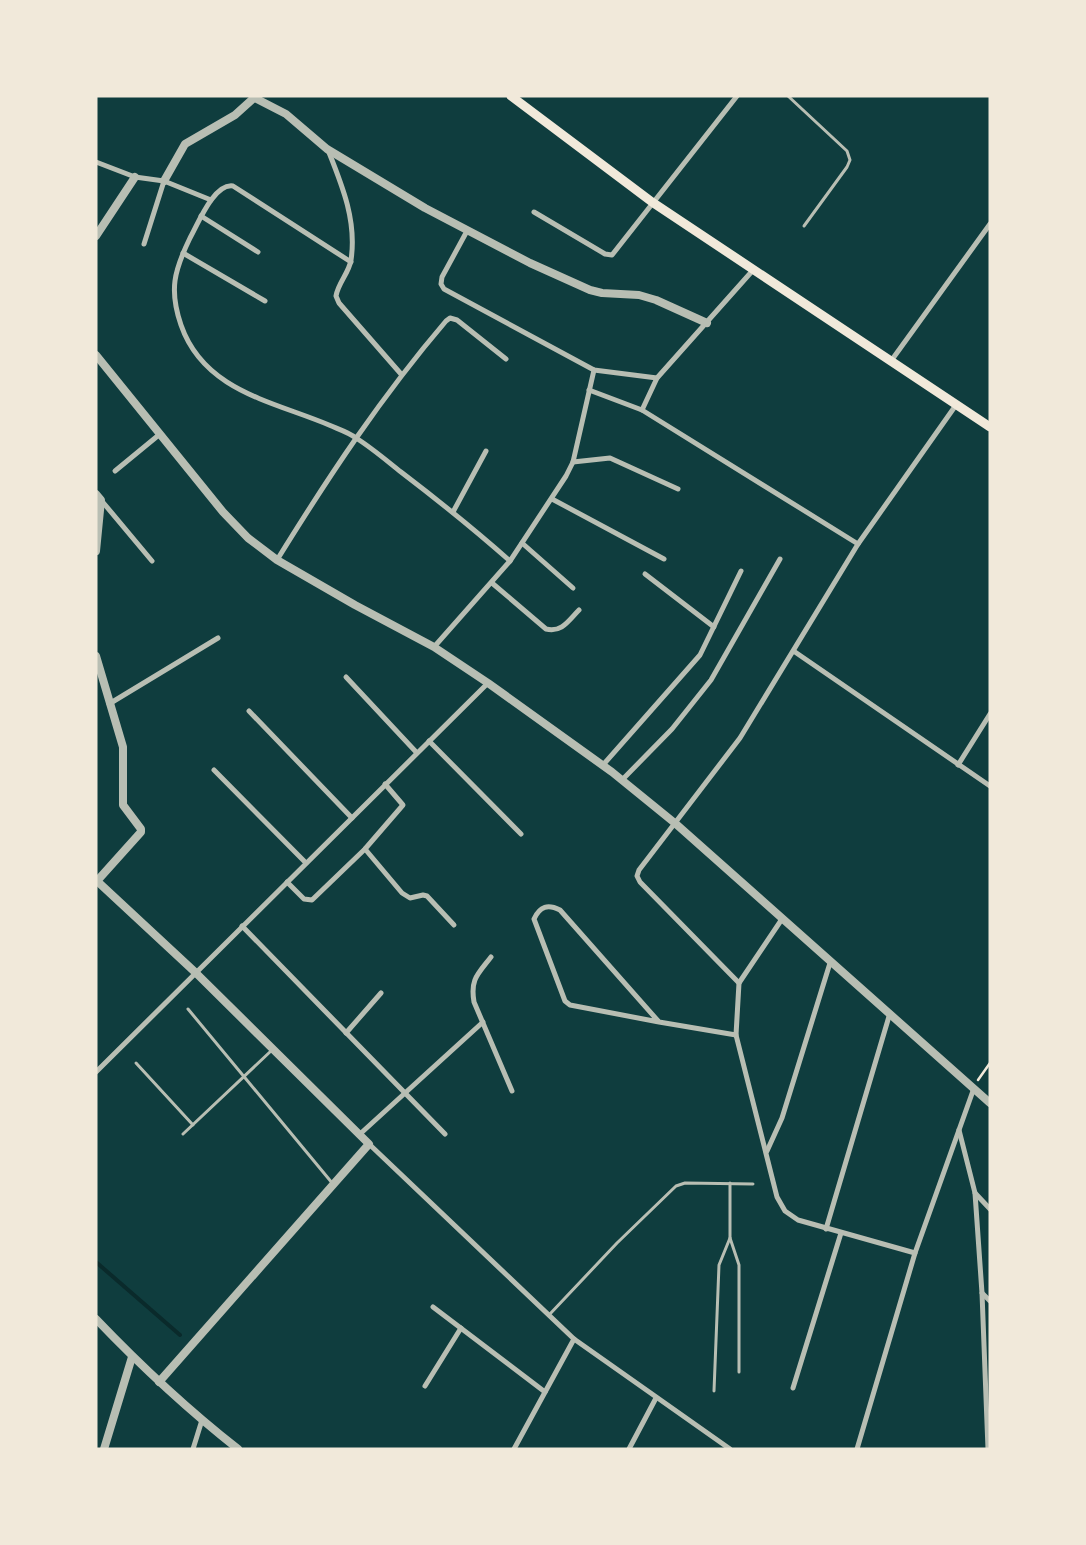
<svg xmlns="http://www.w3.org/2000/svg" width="1086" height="1545" font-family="Lato,sans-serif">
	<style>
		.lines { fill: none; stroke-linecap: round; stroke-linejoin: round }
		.stream { stroke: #0a2a2b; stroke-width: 4 }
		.path { stroke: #f1e9da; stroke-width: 2.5 }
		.service { stroke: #b8beb3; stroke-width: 3 }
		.minor { stroke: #b8beb3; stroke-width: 5 }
		.tertiary { stroke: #b8beb3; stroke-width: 8 }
		.secondary { stroke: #f1e9da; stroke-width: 9 }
	</style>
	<rect width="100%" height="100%" fill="#0f3d3e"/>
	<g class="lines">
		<polyline class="stream" points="96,1262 180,1335"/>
		<polyline class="path" points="978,1080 990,1063"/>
		<g class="service">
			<polyline points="788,96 847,151 850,160 847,167 804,226"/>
			<polyline points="188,1009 333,1184"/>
			<polyline points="136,1063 193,1125"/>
			<polyline points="183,1134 272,1050"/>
			<polyline points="730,1183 730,1238 739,1265 739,1372"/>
			<polyline points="549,1315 617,1243 676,1186 685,1183 753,1184"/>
			<polyline points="714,1391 719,1265 730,1238"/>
		</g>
		<g class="minor">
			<path d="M328 150C342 185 357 221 351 260 349 273 338 283 336 296L339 303 401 374"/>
			<polyline points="96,162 135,177 164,181 211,200"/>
			<polyline points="534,212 605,254 612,255 737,96"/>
			<polyline points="201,216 258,252"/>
			<polyline points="467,231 442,277 441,284 444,289 594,370 657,378"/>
			<polyline points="144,244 164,181"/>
			<polyline points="183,253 265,301"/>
			<path d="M351 262 233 186C214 183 198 224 190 238 174 271 169 290 181 325 204 391 272 401 329 425 338 429 348 432 356 438 372 448 387 461 401 472 439 501 475 530 510 561"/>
			<polyline points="891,361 990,224"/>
			<polyline points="589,390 642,410 858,544"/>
			<polyline points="642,410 657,378 754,269"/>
			<polyline points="573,462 610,458 678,489"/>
			<polyline points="115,471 160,434"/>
			<polyline points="552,499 664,559"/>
			<polyline points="101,500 152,561"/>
			<polyline points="453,512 486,451"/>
			<polyline points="522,543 573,588"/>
			<path d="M277 560C329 476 381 397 446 321L450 318 457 320 506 359"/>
			<polyline points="645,574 714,627"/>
			<path d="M492 583 546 629C562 633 569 620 579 610"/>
			<polyline points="434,647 510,561 566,476 573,462 594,370"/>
			<polyline points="795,652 990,786"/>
			<polyline points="346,677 417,753"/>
			<polyline points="109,704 218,638"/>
			<polyline points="249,711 352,818"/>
			<polyline points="429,741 521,834"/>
			<polyline points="603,765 700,655 741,571"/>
			<polyline points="958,765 990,714"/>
			<polyline points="214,770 306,863"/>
			<polyline points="622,780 672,729 711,680 780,559"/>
			<polyline points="365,849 402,893 410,898 423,895 427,896 454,925"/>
			<polyline points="287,882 304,899 312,900 365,849 403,805 385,784"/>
			<polyline points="782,919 739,983 736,1035 777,1197 785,1211 798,1220 915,1253"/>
			<polyline points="242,926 445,1134"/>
			<path d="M491 957C478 974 470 979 474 1002L512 1091"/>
			<polyline points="739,983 640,882 637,876 639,870 740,738 858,544 956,405"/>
			<path d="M659 1022 570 1005 565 1001 534 919C540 906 548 904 560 910L659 1022 736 1035"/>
			<polyline points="346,1033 381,993"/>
			<polyline points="96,1072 488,683"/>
			<polyline points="959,1130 975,1193 982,1293 988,1449"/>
			<polyline points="360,1134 483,1022"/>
			<polyline points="369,1144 574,1339 730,1449"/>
			<polyline points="767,1151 782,1118 830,963"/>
			<polyline points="975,1193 990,1209"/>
			<polyline points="826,1229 890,1013"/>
			<polyline points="982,1293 990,1301"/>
			<polyline points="433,1307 545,1392"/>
			<polyline points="425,1386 461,1328"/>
			<polyline points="793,1388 841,1233"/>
			<polyline points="193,1449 202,1420"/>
			<polyline points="514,1449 574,1339"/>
			<polyline points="629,1449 656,1398"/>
			<polyline points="857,1449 915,1253 974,1088"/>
		</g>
		<g class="tertiary">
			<polyline points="255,98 286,114 327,149 425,208 530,263 590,290 602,293 639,295 656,300 707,323"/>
			<polyline points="164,181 185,144 235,115 256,96"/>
			<polyline points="96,236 135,177"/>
			<polyline points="96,355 223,512 248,538 277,560 355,605 434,647 488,683 612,772 676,824 990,1103"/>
			<polyline points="96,494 101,500 96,551"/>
			<polyline points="96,656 123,747 123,805 141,829 141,832 97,881 196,973 369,1144 159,1382"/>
			<path d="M96 1319C141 1366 187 1409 238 1449"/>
			<polyline points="104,1449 132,1357"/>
		</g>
		<polyline class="secondary" points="511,96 652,202 990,427"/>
	</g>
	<rect width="1086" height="1545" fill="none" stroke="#f1e9da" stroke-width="195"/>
</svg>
